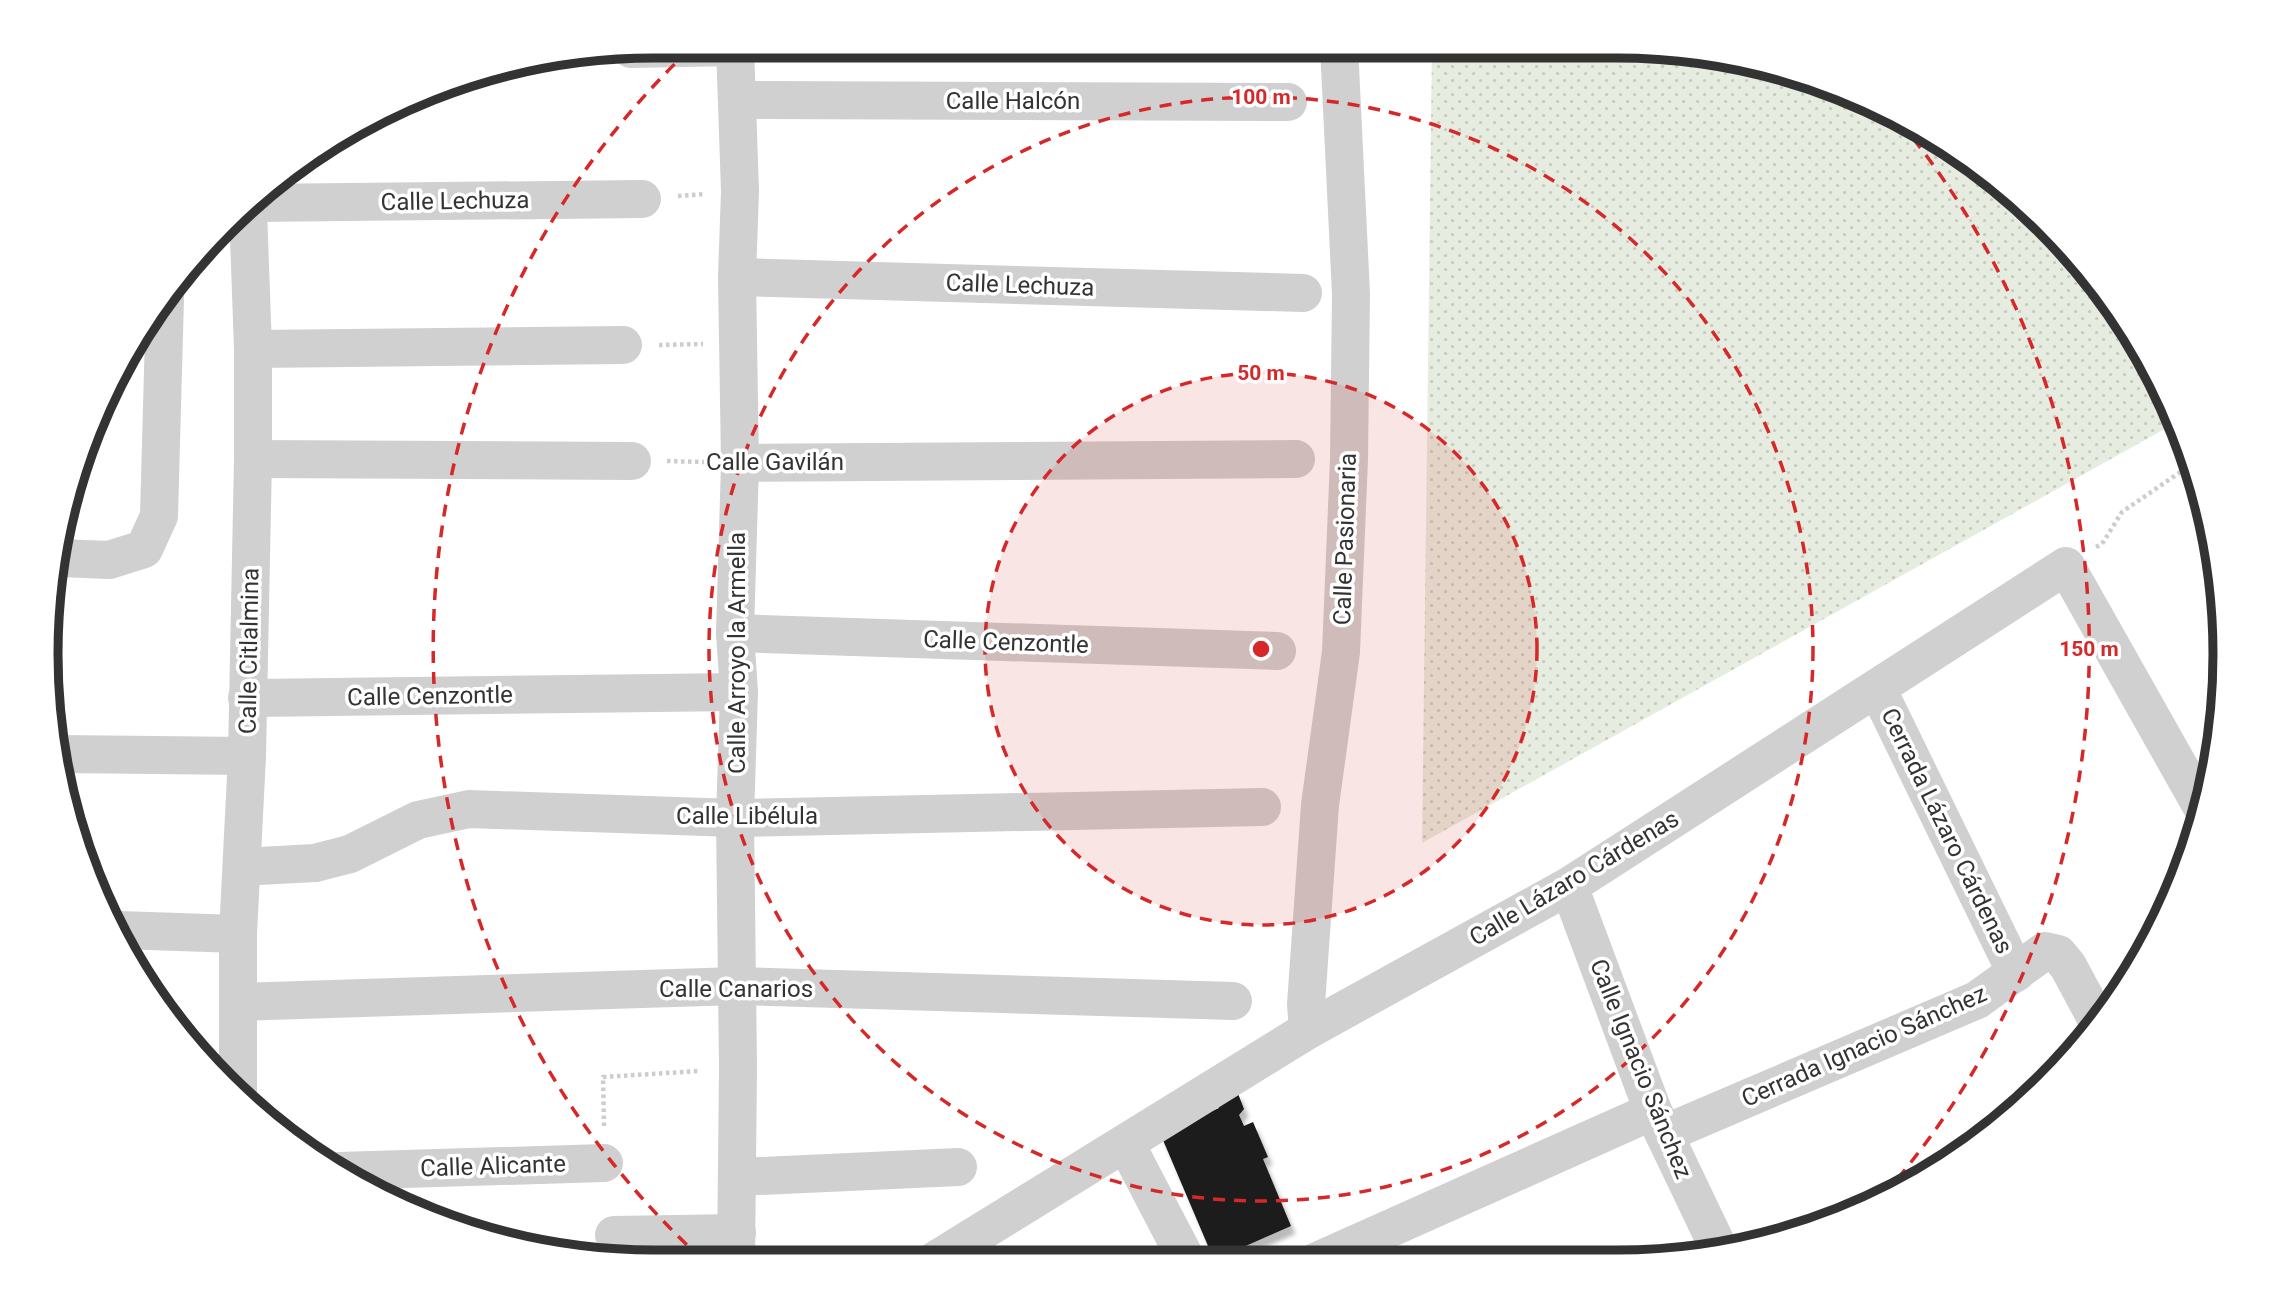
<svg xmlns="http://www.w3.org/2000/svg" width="2271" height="1308" font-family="Roboto,sans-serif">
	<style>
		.grass { fill: url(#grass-dots) }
		.building { fill: #1a1a1a; filter: url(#shadow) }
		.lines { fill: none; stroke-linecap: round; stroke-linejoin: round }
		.path { stroke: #cdcdcd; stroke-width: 4.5; stroke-dasharray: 3.5 3.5; stroke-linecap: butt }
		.minor { stroke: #d0d0d0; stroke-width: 38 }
		.ring { fill: none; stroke: #d62828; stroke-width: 3.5; stroke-dasharray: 12 9 }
		.labels { text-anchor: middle; stroke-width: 7; stroke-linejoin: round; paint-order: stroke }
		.street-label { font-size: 24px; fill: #333; stroke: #fff }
		.rim { fill: none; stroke: #333; stroke-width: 9 }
		.centre { fill: #d62828; stroke: #fff; stroke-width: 3.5 }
		.ring-label { font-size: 21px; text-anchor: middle; font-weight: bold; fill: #d62828; stroke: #fff; stroke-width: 7; stroke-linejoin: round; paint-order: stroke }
	</style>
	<defs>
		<pattern id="grass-dots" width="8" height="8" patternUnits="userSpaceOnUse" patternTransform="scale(1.75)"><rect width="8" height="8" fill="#e6ecdf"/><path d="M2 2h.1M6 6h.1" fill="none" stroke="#c6cbc0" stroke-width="1.8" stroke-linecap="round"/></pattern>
		<filter id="shadow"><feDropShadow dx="4.5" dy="8" stdDeviation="2" flood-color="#0004"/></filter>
	</defs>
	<rect width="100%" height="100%" fill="#fff"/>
	<polygon class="grass" points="1432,47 1657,47 1812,78 1955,148 2047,223 2123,316 2179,421 1422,843"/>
	<polygon class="building" points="1237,1091 1244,1109 1239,1115 1244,1126 1253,1122 1268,1157 1263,1159 1291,1226 1214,1260 1160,1133 1219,1108 1215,1100"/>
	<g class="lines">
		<g class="path">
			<polyline points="678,196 704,194"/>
			<polyline points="659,345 703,344"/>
			<polyline points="667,461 704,462"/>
			<polyline points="2096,547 2102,544 2122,512 2192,464"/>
			<polyline points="604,1126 603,1077 699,1071"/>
		</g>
		<g class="minor">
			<polyline points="735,46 740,191 737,277 740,463 735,633 739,692 735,818 738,1068 736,1261"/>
			<polyline points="631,49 735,47"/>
			<polyline points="737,100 1288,102"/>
			<polyline points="254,203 642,199"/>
			<polyline points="737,277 1303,293"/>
			<polyline points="253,349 623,345"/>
			<polyline points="253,459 632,461"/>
			<polyline points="740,463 1296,459"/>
			<polyline points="60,558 109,560 144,549 159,516 165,298"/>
			<polyline points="735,633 1277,651"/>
			<polyline points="1877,688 2016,973"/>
			<polyline points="247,698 739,692"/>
			<polyline points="61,754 247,756"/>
			<polyline points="242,867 315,863 350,854 418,820 469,809 735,818 1262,807"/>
			<polyline points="1569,886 1653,1111 1719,1249"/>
			<polyline points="119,930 238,934"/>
			<polyline points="238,1002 737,986 1233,1001"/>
			<polyline points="1308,1030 1306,1004 1320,805 1341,652 1349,459 1351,294 1339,46"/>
			<polyline points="238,1092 238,934 247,756 253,459 253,349 248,210"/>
			<polyline points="1664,1134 1977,1000 2045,951 2058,954 2068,966 2098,1022"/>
			<polyline points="1126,1144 1187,1261"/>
			<polyline points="339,1171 604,1163"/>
			<polyline points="738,1177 958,1167"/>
			<polyline points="614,1235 737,1233"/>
			<polyline points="934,1261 1308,1030 1569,886 2066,566 2203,809"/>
			<polyline points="1317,1261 1653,1111"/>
		</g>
	</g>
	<circle cx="1261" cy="649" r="276" fill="#d62828" fill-opacity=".12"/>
	<g class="ring">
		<circle cx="1261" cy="649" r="276"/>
		<circle cx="1261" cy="649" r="552"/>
		<path d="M702 1259A828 828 0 0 1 691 48M1900 122A828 828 0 0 1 1881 1198"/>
	</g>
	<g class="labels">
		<g class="street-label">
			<text x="1013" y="109">Calle Halcón</text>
			<text transform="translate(455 201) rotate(-1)" y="8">Calle Lechuza</text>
			<text transform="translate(1020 285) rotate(2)" y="8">Calle Lechuza</text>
			<text x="775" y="470">Calle Gavilán</text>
			<text transform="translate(1345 539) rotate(-88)" y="8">Calle Pasionaria</text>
			<text transform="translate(1006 642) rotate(2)" y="8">Calle Cenzontle</text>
			<text transform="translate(249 651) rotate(-89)" y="8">Calle Citlalmina</text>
			<text transform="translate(737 653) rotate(-90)" y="8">Calle Arroyo la Armella</text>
			<text transform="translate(430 696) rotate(-1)" y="8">Calle Cenzontle</text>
			<text x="747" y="824">Calle Libélula</text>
			<text transform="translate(1947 831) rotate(64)" y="8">Cerrada Lázaro Cárdenas</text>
			<text transform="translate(1574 878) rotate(-31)" y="8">Calle Lázaro Cárdenas</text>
			<text x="736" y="997">Calle Canarios</text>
			<text transform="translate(1864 1046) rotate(-24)" y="8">Cerrada Ignacio Sánchez</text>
			<text transform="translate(1641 1069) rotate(68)" y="8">Calle Ignacio Sánchez</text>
			<text transform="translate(493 1166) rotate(-2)" y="8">Calle Alicante</text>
		</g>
	</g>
	<path d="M0 0H2271V1308H0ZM654 58H1617A596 596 0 0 1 2213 654V654A596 596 0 0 1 1617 1250H654A596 596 0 0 1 58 654V654A596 596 0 0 1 654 58Z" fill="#fff" fill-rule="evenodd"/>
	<path class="rim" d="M654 58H1617A596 596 0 0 1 2213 654V654A596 596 0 0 1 1617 1250H654A596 596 0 0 1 58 654V654A596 596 0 0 1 654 58Z"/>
	<circle cx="1261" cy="649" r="10" class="centre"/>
	<g class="ring-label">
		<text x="1261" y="104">100 m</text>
		<text x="1261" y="380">50 m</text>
		<text x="2089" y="656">150 m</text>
	</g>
</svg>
